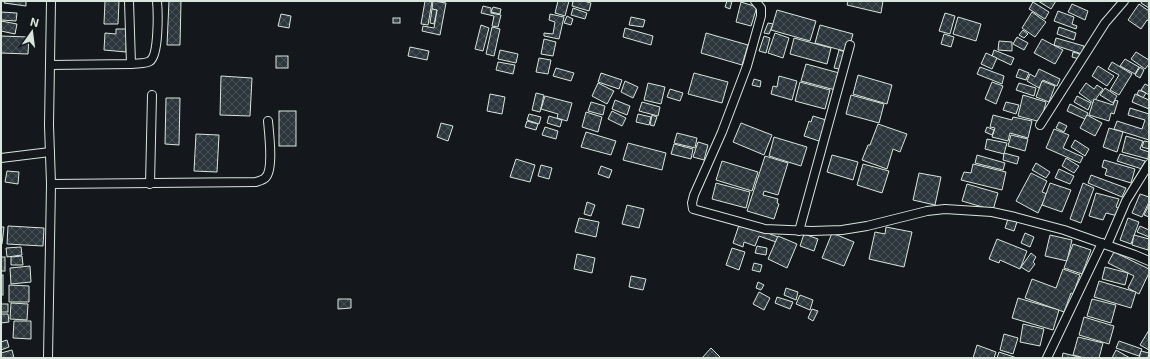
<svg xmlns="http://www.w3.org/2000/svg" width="1150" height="359" font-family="Inter,sans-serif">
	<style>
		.building { fill: url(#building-cross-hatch); stroke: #d8e6dc }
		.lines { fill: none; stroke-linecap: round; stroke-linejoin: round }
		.minor-casing { stroke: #d8e6dc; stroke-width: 10 }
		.minor { stroke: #14181c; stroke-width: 8 }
	</style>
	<defs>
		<pattern id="building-cross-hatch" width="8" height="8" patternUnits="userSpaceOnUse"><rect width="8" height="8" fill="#2c363c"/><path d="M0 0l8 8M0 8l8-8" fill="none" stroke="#4a5358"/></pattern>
	</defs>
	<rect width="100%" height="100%" fill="#14181c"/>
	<g class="building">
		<polygon points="5,1 26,1 26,6 4,3"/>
		<polygon points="105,1 119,1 118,24 104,24"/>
		<polygon points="169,1 181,1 180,45 167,45"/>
		<polygon points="425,1 432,2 428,25 421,24"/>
		<polygon points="433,1 446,3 440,35 422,31 423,26 434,28 437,10 432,9"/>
		<polygon points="558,1 569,1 565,16 555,13"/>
		<polygon points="573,1 584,1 591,3 589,11 572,6"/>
		<polygon points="727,1 732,1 730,9 725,7"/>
		<polygon points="848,1 883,1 881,13 847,5"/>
		<polygon points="1038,1 1056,1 1051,9"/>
		<polygon points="1142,1 1149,1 1149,8 1141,3"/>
		<polygon points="741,2 757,7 751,26 736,22"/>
		<polygon points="1033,2 1049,12 1045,19 1029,9"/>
		<polygon points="1072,4 1088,11 1085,20 1068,12"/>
		<polygon points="1139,4 1149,11 1149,21 1147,20 1141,29 1128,20"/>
		<polygon points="483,6 491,8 491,13 501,15 498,27 492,26 494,16 481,13"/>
		<polygon points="493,7 501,9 500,14 491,12"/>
		<polygon points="573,8 587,13 585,19 571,15"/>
		<polygon points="432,9 437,10 434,24 430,23"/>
		<polygon points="777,10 816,21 810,41 771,30"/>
		<polygon points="1058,11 1074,17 1072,24 1077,26 1076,29 1054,21"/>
		<polygon points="1,12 17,13 16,21 1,20"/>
		<polygon points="1032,12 1046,22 1035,37 1022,28"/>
		<polygon points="945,13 955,16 950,34 939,31"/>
		<polygon points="281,14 291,16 289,28 278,26"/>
		<polygon points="550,14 564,17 559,39 544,36 544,33 553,34 555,22 549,20"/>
		<polygon points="567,16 573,19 571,25 564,23"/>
		<polygon points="631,17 645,20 643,27 629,25"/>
		<polygon points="958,17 981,24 976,41 953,34"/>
		<rect x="393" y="18" width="7" height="5"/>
		<polygon points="1,21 17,24 15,34 1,31"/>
		<polygon points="768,23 773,24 769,34 764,33"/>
		<polygon points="481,25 489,28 483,51 475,49"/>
		<polygon points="820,25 853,34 848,52 815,43"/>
		<polygon points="492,27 500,29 494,56 486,54"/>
		<polygon points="1059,27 1076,33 1074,40 1057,34"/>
		<polygon points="625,28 653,36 651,45 623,37"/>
		<polygon points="116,29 127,29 126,52 104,50 105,33 116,34"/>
		<polygon points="1023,30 1028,34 1024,38 1019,35"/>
		<polygon points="706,33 748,45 742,65 701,53"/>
		<polygon points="775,33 789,38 783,58 768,53"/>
		<polygon points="944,34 954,37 951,47 941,44"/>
		<polygon points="1,36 29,37 28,54 1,53"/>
		<polygon points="764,36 770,38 766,53 759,51"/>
		<polygon points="1017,37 1028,43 1024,50 1013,44"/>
		<polygon points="794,38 831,48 827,64 790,54"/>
		<polygon points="1056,38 1084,46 1082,54 1054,45"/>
		<polygon points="544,39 556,42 553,56 541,54"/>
		<polygon points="1042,39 1063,50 1055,64 1034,53"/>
		<polygon points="999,41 1012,42 1012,51 998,50"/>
		<polygon points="410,47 429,51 427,60 408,56"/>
		<polygon points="500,50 518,54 516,63 498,59"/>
		<polygon points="839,50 849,53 844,70 834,68"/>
		<polygon points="994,50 1014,58 1011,65 992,56"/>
		<polygon points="1073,52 1080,54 1079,59 1072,57"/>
		<polygon points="1136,52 1149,60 1149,64 1145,69 1131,59"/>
		<polygon points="986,53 997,58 992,69 981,64"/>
		<rect x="276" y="56" width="12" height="12"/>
		<polygon points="539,58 551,60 548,74 536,72"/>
		<polygon points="1125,59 1139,67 1135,74 1120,66"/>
		<polygon points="498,62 515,65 513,74 496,70"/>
		<polygon points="1112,62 1132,74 1119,95 1110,90 1119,75 1108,69"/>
		<polygon points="806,64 843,74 839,91 801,81"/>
		<polygon points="1098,66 1114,76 1107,86 1092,76"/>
		<polygon points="980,67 1004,76 1002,84 977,74"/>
		<polygon points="1140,67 1144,70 1140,78 1135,75"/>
		<polygon points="556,68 574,73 571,81 553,76"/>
		<polygon points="1019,69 1029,73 1026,80 1016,77"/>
		<polygon points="1039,69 1060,79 1057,86 1043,80 1039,88 1027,81 1030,74 1035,77"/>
		<polygon points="601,73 622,80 619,89 598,82"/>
		<polygon points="694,73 728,82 722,103 688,94"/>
		<polygon points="858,75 892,85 887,104 853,94"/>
		<polygon points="221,76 252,78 250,116 220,115"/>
		<polygon points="779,76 797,81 792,100 771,94 773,86 777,87"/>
		<polygon points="754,79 761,81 760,87 752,85"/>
		<polygon points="625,81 638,87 633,98 621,92"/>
		<polygon points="1042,81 1055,86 1049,102 1036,97"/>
		<polygon points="800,82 830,90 825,109 795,101"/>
		<polygon points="992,82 1003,86 996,104 985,99"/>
		<polygon points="598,83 614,91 607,104 592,96"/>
		<polygon points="648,83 665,87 661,104 644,100"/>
		<polygon points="1019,83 1036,88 1034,96 1016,90"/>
		<polygon points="1086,83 1094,89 1097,85 1103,89 1093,103 1079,93"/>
		<polygon points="1145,84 1149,86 1149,95 1141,90"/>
		<polygon points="1105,88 1117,96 1113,103 1100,95"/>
		<polygon points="670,89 683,93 680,101 667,97"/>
		<polygon points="1139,90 1146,93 1143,98 1137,94"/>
		<polygon points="536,93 544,95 540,112 532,110"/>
		<polygon points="490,94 505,97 502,114 487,111"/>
		<polygon points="1135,94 1149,100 1149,109 1132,102"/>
		<polygon points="851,95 884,104 879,123 846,114"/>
		<polygon points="1023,95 1046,102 1041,122 1018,116"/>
		<polygon points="545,96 572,103 567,121 557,118 558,114 541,109"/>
		<polygon points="1077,96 1091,103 1088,110 1074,102"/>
		<polygon points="166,98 180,98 179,145 165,144"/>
		<polygon points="1094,99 1113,105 1115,100 1118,101 1114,114 1111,113 1109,121 1089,115"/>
		<polygon points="615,100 630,106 627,115 612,109"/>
		<polygon points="591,102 605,106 603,115 588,111"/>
		<polygon points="642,102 660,107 658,116 639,111"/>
		<polygon points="1006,102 1019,105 1016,114 1003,110"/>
		<polygon points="1070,104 1088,113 1085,119 1067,111"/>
		<polygon points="1130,108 1149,114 1149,140 1114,129 1117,121 1142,129 1145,120 1128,115"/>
		<rect x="279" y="111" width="17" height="35"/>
		<polygon points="612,111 626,118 622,126 608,119"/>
		<polygon points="586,112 602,117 598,132 582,127"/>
		<polygon points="529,114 541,117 539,124 527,120"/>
		<polygon points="638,114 651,117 649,125 636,122"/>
		<polygon points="652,115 657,117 654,126 650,125"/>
		<polygon points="993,115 1012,120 1013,117 1032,121 1028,138 1010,133 1008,141 992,137 995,128 990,127"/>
		<polygon points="1087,115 1102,123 1095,136 1080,128"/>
		<polygon points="549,116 562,120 560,127 547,123"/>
		<polygon points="813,116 826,120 819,141 804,136 809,121 811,122"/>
		<polygon points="527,121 538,124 536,130 525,127"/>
		<polygon points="1059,122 1067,126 1064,132 1056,128"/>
		<polygon points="441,123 453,126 448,141 437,137"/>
		<polygon points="741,123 772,135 764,155 733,142"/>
		<polygon points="878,124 907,134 900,152 893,149 887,169 862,160 868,145 870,145"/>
		<polygon points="545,127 558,131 556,139 542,135"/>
		<polygon points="987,127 994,130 992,135 985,132"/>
		<polygon points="1109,128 1123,132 1117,152 1103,147"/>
		<polygon points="1054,129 1069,135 1063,148 1083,157 1080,163 1046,148"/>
		<polygon points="586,132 616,141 611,155 581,147"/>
		<polygon points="677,133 697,138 695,148 674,143"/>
		<polygon points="196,134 219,135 217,172 194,171"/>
		<polygon points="1011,135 1028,139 1025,151 1008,146"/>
		<polygon points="1126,136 1143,141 1140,149 1149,152 1148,159 1122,152"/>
		<polygon points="774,137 807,147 801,166 769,156"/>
		<polygon points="987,139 1007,143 1004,154 985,149"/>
		<polygon points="1075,140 1089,149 1085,156 1071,147"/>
		<polygon points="1144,141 1149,142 1149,149 1142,147"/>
		<polygon points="698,142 708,145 704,160 693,157"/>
		<polygon points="628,143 666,153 662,170 623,160"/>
		<polygon points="674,144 693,149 691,159 671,154"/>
		<polygon points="1004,153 1019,157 1017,164 1003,160"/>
		<polygon points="1120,154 1145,161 1142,169 1117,161"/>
		<polygon points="832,155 858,162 853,180 827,172"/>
		<polygon points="977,155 1005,163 1003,170 975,163"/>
		<polygon points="765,156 788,163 778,195 764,191 763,195 778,199 777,203 779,204 774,219 747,211"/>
		<polygon points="1066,158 1079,166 1074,173 1062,166"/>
		<polygon points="516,159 535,165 530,182 510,177"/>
		<polygon points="1104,160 1135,169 1131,183 1105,175 1107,169 1102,167"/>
		<polygon points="722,161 758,172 752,191 716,180"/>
		<polygon points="1036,163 1050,172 1046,178 1032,170"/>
		<polygon points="863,164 889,171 882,193 857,185"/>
		<polygon points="973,164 1006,172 1002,190 961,180 964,172 971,173"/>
		<polygon points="541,165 552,168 549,179 538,176"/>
		<polygon points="601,166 612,170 609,178 598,174"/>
		<polygon points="1059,169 1074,176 1070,184 1055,178"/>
		<polygon points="7,171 19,172 18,184 5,182"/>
		<polygon points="919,173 941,177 935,205 913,200"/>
		<polygon points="1031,173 1047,181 1042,192 1047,194 1038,213 1016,201"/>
		<polygon points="1091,175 1126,188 1122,197 1088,183"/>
		<polygon points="716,183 750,192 746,208 712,199"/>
		<polygon points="1050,183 1071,190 1062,212 1042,205"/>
		<polygon points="1083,183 1094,188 1081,223 1070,219"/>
		<polygon points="967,184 998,193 993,210 962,201"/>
		<polygon points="1096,193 1119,199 1116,207 1120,209 1118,216 1106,213 1103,220 1089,216"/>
		<polygon points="1140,194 1149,197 1149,202 1142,217 1132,213"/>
		<polygon points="587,202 595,205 591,216 584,214"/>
		<polygon points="627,205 644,209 639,228 622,224"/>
		<polygon points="1149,205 1149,217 1144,215"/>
		<polygon points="579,218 599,222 596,237 575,232"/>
		<polygon points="1128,218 1139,222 1131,244 1120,240"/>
		<polygon points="1008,219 1017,222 1014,231 1005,228"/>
		<polygon points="740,222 778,237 776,242 759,236 755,246 744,242 743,247 733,243"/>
		<polygon points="8,226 44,228 43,246 7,244"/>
		<polygon points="1140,226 1149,230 1149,237 1137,232"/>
		<polygon points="1,227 4,227 2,244 1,244"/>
		<polygon points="886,227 912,232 904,267 869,259 875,232 885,234"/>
		<polygon points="832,233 854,242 844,266 822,258"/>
		<polygon points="1025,233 1034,237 1030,247 1021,243"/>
		<polygon points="804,234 818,239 814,251 800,246"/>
		<polygon points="1050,235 1072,240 1067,261 1045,256"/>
		<polygon points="1134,235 1149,239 1148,250 1132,245"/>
		<polygon points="778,236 797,244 787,268 768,259"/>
		<polygon points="997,239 1027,251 1020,269 1000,260 999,263 989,259"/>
		<polygon points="1073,244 1091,250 1082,274 1064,268"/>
		<polygon points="757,246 767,248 766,255 755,253"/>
		<polygon points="21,247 22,255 7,257 6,248"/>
		<polygon points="732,248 745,252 739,270 726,265"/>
		<polygon points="1114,252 1149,269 1149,273 1139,294 1128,288 1134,276 1108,263"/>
		<polygon points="1031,253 1036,257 1033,262 1035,264 1029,272 1021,267"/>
		<polygon points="577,254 595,258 592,273 574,269"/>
		<polygon points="22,256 23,265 11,265 11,257"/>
		<rect x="1" y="257" width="4" height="14"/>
		<polygon points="754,263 762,265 760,272 752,270"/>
		<polygon points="30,266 31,282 11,284 10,268"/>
		<polygon points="1105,267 1128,273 1125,285 1102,279"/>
		<polygon points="1063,269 1080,275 1073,294 1071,293 1064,312 1025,298 1032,279 1056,288"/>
		<rect x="1" y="275" width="2" height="20"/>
		<polygon points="631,276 646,279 643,290 629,287"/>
		<polygon points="1099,281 1136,292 1131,308 1094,297"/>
		<polygon points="758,282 764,285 761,290 756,288"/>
		<polygon points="9,285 29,286 29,302 9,302"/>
		<polygon points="786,288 798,292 796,300 784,295"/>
		<polygon points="759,292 770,298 764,310 753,304"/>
		<polygon points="800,295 813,300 810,310 796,304"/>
		<polygon points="777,297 793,302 790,309 775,303"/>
		<polygon points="1018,298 1059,310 1053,330 1012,318"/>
		<polygon points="338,299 351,299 351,308 338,309"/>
		<polygon points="1092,299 1116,305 1111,323 1087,316"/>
		<polygon points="11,303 28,304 27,320 10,319"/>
		<rect x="1" y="304" width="7" height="8"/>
		<polygon points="812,309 818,311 813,321 808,318"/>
		<polygon points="1,314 8,314 9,322 1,323"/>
		<polygon points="1084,317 1114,326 1109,344 1079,335"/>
		<polygon points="14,321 31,321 31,339 13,338"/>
		<polygon points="1023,324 1044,329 1040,346 1020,342"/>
		<polygon points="1149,330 1149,350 1140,345"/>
		<polygon points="1004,334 1018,338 1013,354 1000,350"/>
		<polygon points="1078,337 1103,343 1099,358 1085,358 1073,355"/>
		<polygon points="7,340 9,347 1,350 1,342"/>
		<polygon points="1119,341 1142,349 1139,356 1116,348"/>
		<polygon points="977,345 996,352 994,358 973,358"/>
		<polygon points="711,348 721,358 702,358"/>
		<polygon points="12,350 14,358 1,358 1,353"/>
		<polygon points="1116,350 1130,358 1112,358"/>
		<polygon points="1141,351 1149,353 1148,358 1139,358"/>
		<polygon points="999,352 1017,358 997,358"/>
		<polygon points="1063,353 1083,358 1062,358"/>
	</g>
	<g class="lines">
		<g class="minor-casing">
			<g id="minor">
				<polyline points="129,1 131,64"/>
				<polyline points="755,1 761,8 761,16 747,66 722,132 694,195 692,203 693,209 765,229 812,231 842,230 867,226 927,211 945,209 992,212 1015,217 1064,230 1135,255 1149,261"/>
				<path d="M50 65 131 64C137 63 146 64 150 61 159 55 158 12 157 1"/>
				<polyline points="1040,125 1105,23 1124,1"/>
				<polyline points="1,158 50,152"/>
				<path d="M51 184 256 182C259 181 263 180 265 178 274 171 269 133 268 121"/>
				<polyline points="150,184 152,95"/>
				<polyline points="799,231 850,45"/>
				<polyline points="1107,245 1126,201 1149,164"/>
				<polyline points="48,358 51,184 49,125 51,1"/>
				<polyline points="1047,358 1102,243"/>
			</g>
		</g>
		<use href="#minor" class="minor"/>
	</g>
	<rect width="1150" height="359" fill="none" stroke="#d8e6dc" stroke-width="4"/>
	<g transform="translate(32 32) rotate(14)" stroke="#14181c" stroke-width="3" paint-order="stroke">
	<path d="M0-3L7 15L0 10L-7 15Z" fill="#d8e6dc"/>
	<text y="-6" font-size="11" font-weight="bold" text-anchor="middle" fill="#d8e6dc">N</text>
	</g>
</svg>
